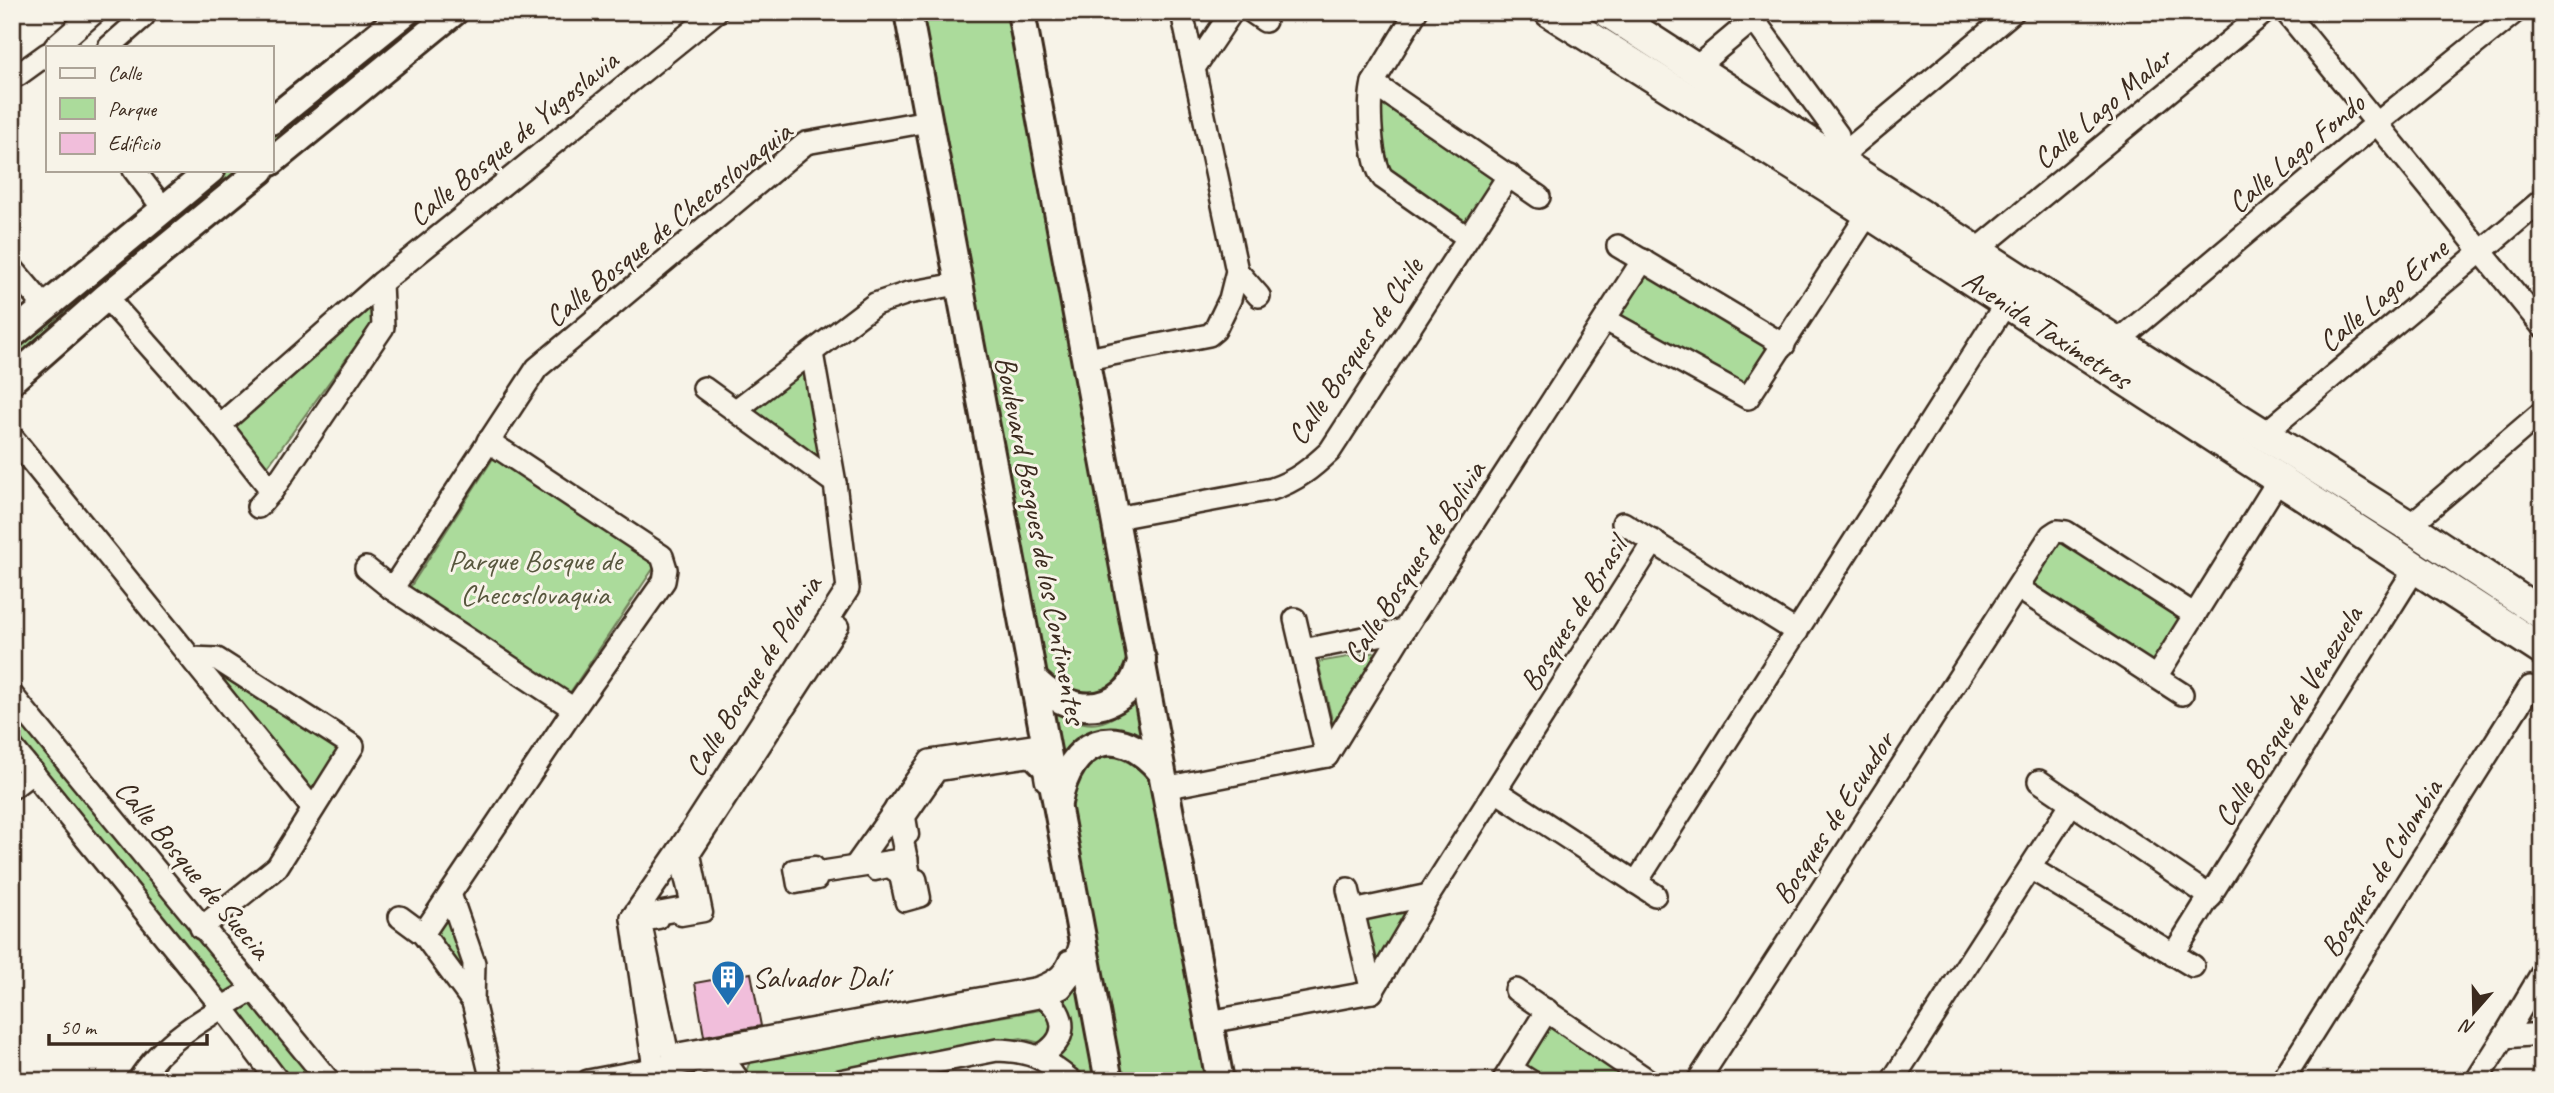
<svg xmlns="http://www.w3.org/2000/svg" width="2554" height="1093" font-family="Caveat,sans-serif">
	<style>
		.green { fill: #abdb9b; stroke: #73825c; stroke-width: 2 }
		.building { fill: #f1bedb; stroke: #3b2a1e; stroke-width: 2 }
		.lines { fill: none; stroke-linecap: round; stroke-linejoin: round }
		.pedestrian-casing { stroke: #3b2a1e; stroke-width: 21 }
		.minor-casing { stroke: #3b2a1e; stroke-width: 26 }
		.tertiary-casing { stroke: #3b2a1e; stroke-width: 32 }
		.secondary-casing { stroke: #3b2a1e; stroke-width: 35 }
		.pedestrian { stroke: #f7f3e8; stroke-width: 16 }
		.minor { stroke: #f7f3e8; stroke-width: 21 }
		.tertiary { stroke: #f7f3e8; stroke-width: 26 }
		.secondary { stroke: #f7f3e8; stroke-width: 30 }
		.labels { text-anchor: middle; stroke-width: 6; stroke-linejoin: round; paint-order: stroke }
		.street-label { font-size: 30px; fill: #3b2a1e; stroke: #f7f3e8 }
		.park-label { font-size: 30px; fill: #57563d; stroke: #f7f3e8 }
		.poi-label { font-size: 30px; fill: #3b2a1e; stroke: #f7f3e8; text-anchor: start }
	</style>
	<rect width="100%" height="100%" fill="#f7f3e8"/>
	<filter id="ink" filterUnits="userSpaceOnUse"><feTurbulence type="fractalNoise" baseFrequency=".0143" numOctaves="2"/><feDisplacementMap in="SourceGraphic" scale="14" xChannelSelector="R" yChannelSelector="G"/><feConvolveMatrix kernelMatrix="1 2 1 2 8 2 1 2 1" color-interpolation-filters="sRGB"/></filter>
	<g filter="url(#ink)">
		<g class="green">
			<polygon points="420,12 443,12 271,152 271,133"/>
			<polygon points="922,12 1008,12 1131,660 1112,692 1066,696 1047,675"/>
			<polygon points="1376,103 1390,103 1494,173 1494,184 1464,225 1386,171"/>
			<polygon points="225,170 249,170 12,368 12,343"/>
			<polygon points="1647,273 1768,349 1741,389 1620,317"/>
			<polygon points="371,301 375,319 265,470 222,417"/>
			<polygon points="804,372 824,462 753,410"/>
			<polygon points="494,457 657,563 569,694 409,589"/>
			<polygon points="2056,539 2178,616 2183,629 2159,669 2032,592 2030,581"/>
			<polygon points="1377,652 1335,732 1318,662"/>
			<polygon points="225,673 342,750 313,795 221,686"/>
			<path d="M1137 698 1146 752 1138 743 1062 762 1055 710C1089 733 1109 726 1137 698Z"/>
			<polygon points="12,703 232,978 235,986 231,992 224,994 217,991 12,734"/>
			<polygon points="1119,746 1152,781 1208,1081 1123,1081 1069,792 1078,766"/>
			<polygon points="449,911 466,964 461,976 427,935"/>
			<polygon points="1404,913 1406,919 1388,942 1377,962 1369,961 1361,926 1368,917"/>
			<polygon points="1079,978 1102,1081 1080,1081 1056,1059 1067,1042 1056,1000"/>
			<polygon points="250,1003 257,1010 315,1081 289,1081 239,1020 239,1011"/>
			<path d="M1046 1009 1056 1024 1044 1044 1021 1038 797 1081H749C743 1073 748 1066 752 1059Z"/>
			<polygon points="1548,1026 1635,1081 1546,1081 1521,1065"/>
		</g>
		<polygon class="building" points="751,973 761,1026 704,1036 695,983"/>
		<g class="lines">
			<g class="pedestrian-casing">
				<g id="pedestrian">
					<polyline points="910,835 907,817 938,772 1030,758 1042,770 1044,782"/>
					<polyline points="815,865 793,868 796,885 818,881"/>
					<polyline points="875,872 889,869 898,875 904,903 922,898 918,878"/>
					<polyline points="681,917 704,913 692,854 840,626"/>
					<path d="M659 920 643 923 670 1053 1036 986C1051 981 1062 975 1068 959"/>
				</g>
			</g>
			<g class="minor-casing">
				<g id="minor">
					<polyline points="1252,12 1265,21"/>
					<path d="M1416 12 1373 83C1368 102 1370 163 1383 178L1467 237"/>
					<polyline points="1748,12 1838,135 1839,146 1836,160"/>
					<polyline points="2286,12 2542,326"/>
					<polyline points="55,47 95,12"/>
					<polyline points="109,47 143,17"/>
					<polyline points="1194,68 1232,12"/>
					<polyline points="1694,69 1762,12"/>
					<polyline points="18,75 47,54"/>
					<polyline points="1373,83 1539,197"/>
					<polyline points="1836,160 2013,12"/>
					<polyline points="134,170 163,208"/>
					<polyline points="1618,246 1784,345"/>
					<polyline points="1977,250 2265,12"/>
					<polyline points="12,268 46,308"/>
					<polyline points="1237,271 1259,296"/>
					<polyline points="106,297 220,425 272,491"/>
					<polyline points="1606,320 1748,398 1868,214"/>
					<polyline points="2117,342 2376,124 2515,12"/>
					<polyline points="1087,359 1209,335 1215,330 1230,299 1237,271 1182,12"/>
					<polyline points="704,388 835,483"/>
					<polyline points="736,410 875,304 908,293 958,284"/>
					<polyline points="220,425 381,283 716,12"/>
					<polyline points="2263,435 2542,200"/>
					<polyline points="12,437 313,809"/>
					<polyline points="258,507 272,491 383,327 381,283"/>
					<path d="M1116 518 1272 489C1296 481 1312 468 1330 451L1509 175"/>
					<polyline points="1623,523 1797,632"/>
					<polyline points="2409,526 2542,412"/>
					<polyline points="366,568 392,589 574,709"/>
					<polyline points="2018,588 2182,694"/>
					<polyline points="392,589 537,368 806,143 928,121"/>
					<polyline points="1295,619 1327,756"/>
					<polyline points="1303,650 1404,630"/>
					<polyline points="191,658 217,659 353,746 277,867 201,928"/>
					<polyline points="2156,677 2279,479"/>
					<polyline points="12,695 329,1081"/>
					<polyline points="12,747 222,1007 278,1081"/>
					<polyline points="2039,781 2211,897"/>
					<polyline points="12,788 33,772"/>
					<polyline points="1164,788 1327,756 1404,630 1643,260"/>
					<polyline points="1496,791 1655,895"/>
					<polyline points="896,808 913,892"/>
					<polyline points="856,865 930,761 1046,744"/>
					<polyline points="2030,868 2193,966"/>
					<polyline points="804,875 907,859"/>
					<polyline points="1636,883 2006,303"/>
					<polyline points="1348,889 1372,992"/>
					<polyline points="450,894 474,963 473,1002 492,1081"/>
					<polyline points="1353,911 1429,895"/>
					<polyline points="400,917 423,934 473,1002"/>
					<polyline points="632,918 693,907 679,850"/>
					<polyline points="423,934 574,709 664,581 666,569 662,556 488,441"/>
					<polyline points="2173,955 2416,567"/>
					<polyline points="1516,990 1649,1081"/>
					<polyline points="1209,1022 1372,992 1429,895 1654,541"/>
					<polyline points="2504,1037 2542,973"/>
					<path d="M1040 1056C1068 1040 1069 1017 1044 996"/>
					<polyline points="702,1061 732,1071 739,1081"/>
					<polyline points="654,1068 632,918 679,850 848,589 835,483 812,353"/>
					<polyline points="1511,1069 1530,1081"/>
					<path d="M138 1081C165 1038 211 1014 254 989"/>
					<polyline points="588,1081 1044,996 1061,988 1071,975 1082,940"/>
					<path d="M840 1081 997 1050C1035 1051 1043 1059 1072 1081"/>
					<polyline points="1503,1081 1547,1010"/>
					<polyline points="1698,1081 2051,535 2057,531 2066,532 2195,615"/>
					<polyline points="1892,1081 2071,804"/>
					<polyline points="2282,1081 2530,687"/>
					<polyline points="2476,1081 2504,1037 2542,1034"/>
				</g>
			</g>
			<g class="tertiary-casing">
				<g id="tertiary">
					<polyline points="908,12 1109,1081"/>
					<path d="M1021 12C1088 368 1152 725 1220 1081"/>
					<polyline points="271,121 406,12"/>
					<polyline points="271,162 454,12"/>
					<polyline points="12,335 211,170"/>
					<polyline points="12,380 106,297 261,170"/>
					<path d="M1035 681C1059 705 1095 718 1124 693 1134 685 1138 671 1142 659"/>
					<path d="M1058 803C1069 740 1117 719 1161 771"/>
				</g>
			</g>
			<g class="secondary-casing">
				<g id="secondary">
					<polyline points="1550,12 1827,186 2542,650"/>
					<polyline points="1608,12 2117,342 2409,526 2542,614"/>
				</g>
			</g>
			<use href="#pedestrian" class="pedestrian"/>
			<use href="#minor" class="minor"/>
			<use href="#tertiary" class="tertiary"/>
			<use href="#secondary" class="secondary"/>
		</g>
	</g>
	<defs>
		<g id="building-pin" transform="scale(1.75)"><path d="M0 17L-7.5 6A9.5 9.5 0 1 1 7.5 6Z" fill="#1f6fb2" stroke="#f7f3e8"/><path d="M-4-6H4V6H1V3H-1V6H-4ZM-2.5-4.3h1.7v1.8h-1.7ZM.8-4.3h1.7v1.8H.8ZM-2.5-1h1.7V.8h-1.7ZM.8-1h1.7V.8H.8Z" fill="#fff"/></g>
	</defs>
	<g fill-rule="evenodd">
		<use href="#building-pin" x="728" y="977"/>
	</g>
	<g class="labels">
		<g class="street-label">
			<text transform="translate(2102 108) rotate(-40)" y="10">Calle Lago Malar</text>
			<text transform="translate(513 138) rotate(-39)" y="10">Calle Bosque de Yugoslavia</text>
			<text transform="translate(2296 153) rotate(-40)" y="10">Calle Lago Fondo</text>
			<text transform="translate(668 224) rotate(-39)" y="10">Calle Bosque de Checoslovaquia</text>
			<text transform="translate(2383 295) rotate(-40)" y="10">Calle Lago Erne</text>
			<text transform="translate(2047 329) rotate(33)" y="10">Avenida Taxímetros</text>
			<text transform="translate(1355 351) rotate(-56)" y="10">Calle Bosques de Chile</text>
			<text transform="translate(1041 540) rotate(79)" y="10">Boulevard Bosques de los Continentes</text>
			<text transform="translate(1414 562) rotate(-57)" y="10">Calle Bosques de Bolivia</text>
			<text transform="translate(1573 614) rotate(-58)" y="10">Bosques de Brasil</text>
			<text transform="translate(753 676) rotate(-58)" y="10">Calle Bosque de Polonia</text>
			<text transform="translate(2288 716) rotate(-58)" y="10">Calle Bosque de Venezuela</text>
			<text transform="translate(1833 818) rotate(-57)" y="10">Bosques de Ecuador</text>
			<text transform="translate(2381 868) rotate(-58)" y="10">Bosques de Colombia</text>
			<text transform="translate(193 869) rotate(50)" y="10">Calle Bosque de Suecia</text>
		</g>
		<g class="park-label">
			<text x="535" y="570">Parque Bosque de<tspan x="535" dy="34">Checoslovaquia</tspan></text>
		</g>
		<g class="poi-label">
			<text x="752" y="987">Salvador Dalí</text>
		</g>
	</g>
	<rect width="2554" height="1093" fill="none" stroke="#f7f3e8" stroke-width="42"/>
	<rect x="21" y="21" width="2512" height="1051" fill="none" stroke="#3b2a1e" stroke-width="2.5" filter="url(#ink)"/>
	<rect x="46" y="46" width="228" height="126" fill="#f7f3e8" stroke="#aca397" stroke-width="2"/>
	<rect x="60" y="68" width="35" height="10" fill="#f7f3e8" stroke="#aca397" stroke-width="2"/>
	<text x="108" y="80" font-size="21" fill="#3b2a1e">Calle</text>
	<rect x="60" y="98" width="35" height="21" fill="#abdb9b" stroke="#aca397" stroke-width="2"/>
	<text x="108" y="116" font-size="21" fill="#3b2a1e">Parque</text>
	<rect x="60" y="133" width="35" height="21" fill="#f1bedb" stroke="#aca397" stroke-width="2"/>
	<text x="108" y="150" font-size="21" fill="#3b2a1e">Edificio</text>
	<g transform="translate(2474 1012) rotate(200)" stroke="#f7f3e8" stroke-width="5" paint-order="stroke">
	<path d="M0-5L12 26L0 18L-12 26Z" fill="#3b2a1e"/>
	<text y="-10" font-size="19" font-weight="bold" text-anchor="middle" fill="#3b2a1e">N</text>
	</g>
	<path d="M49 1034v10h158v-10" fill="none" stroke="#3b2a1e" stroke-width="3.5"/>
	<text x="60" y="1034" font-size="21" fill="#3b2a1e" stroke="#f7f3e8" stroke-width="5" paint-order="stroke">50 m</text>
</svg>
